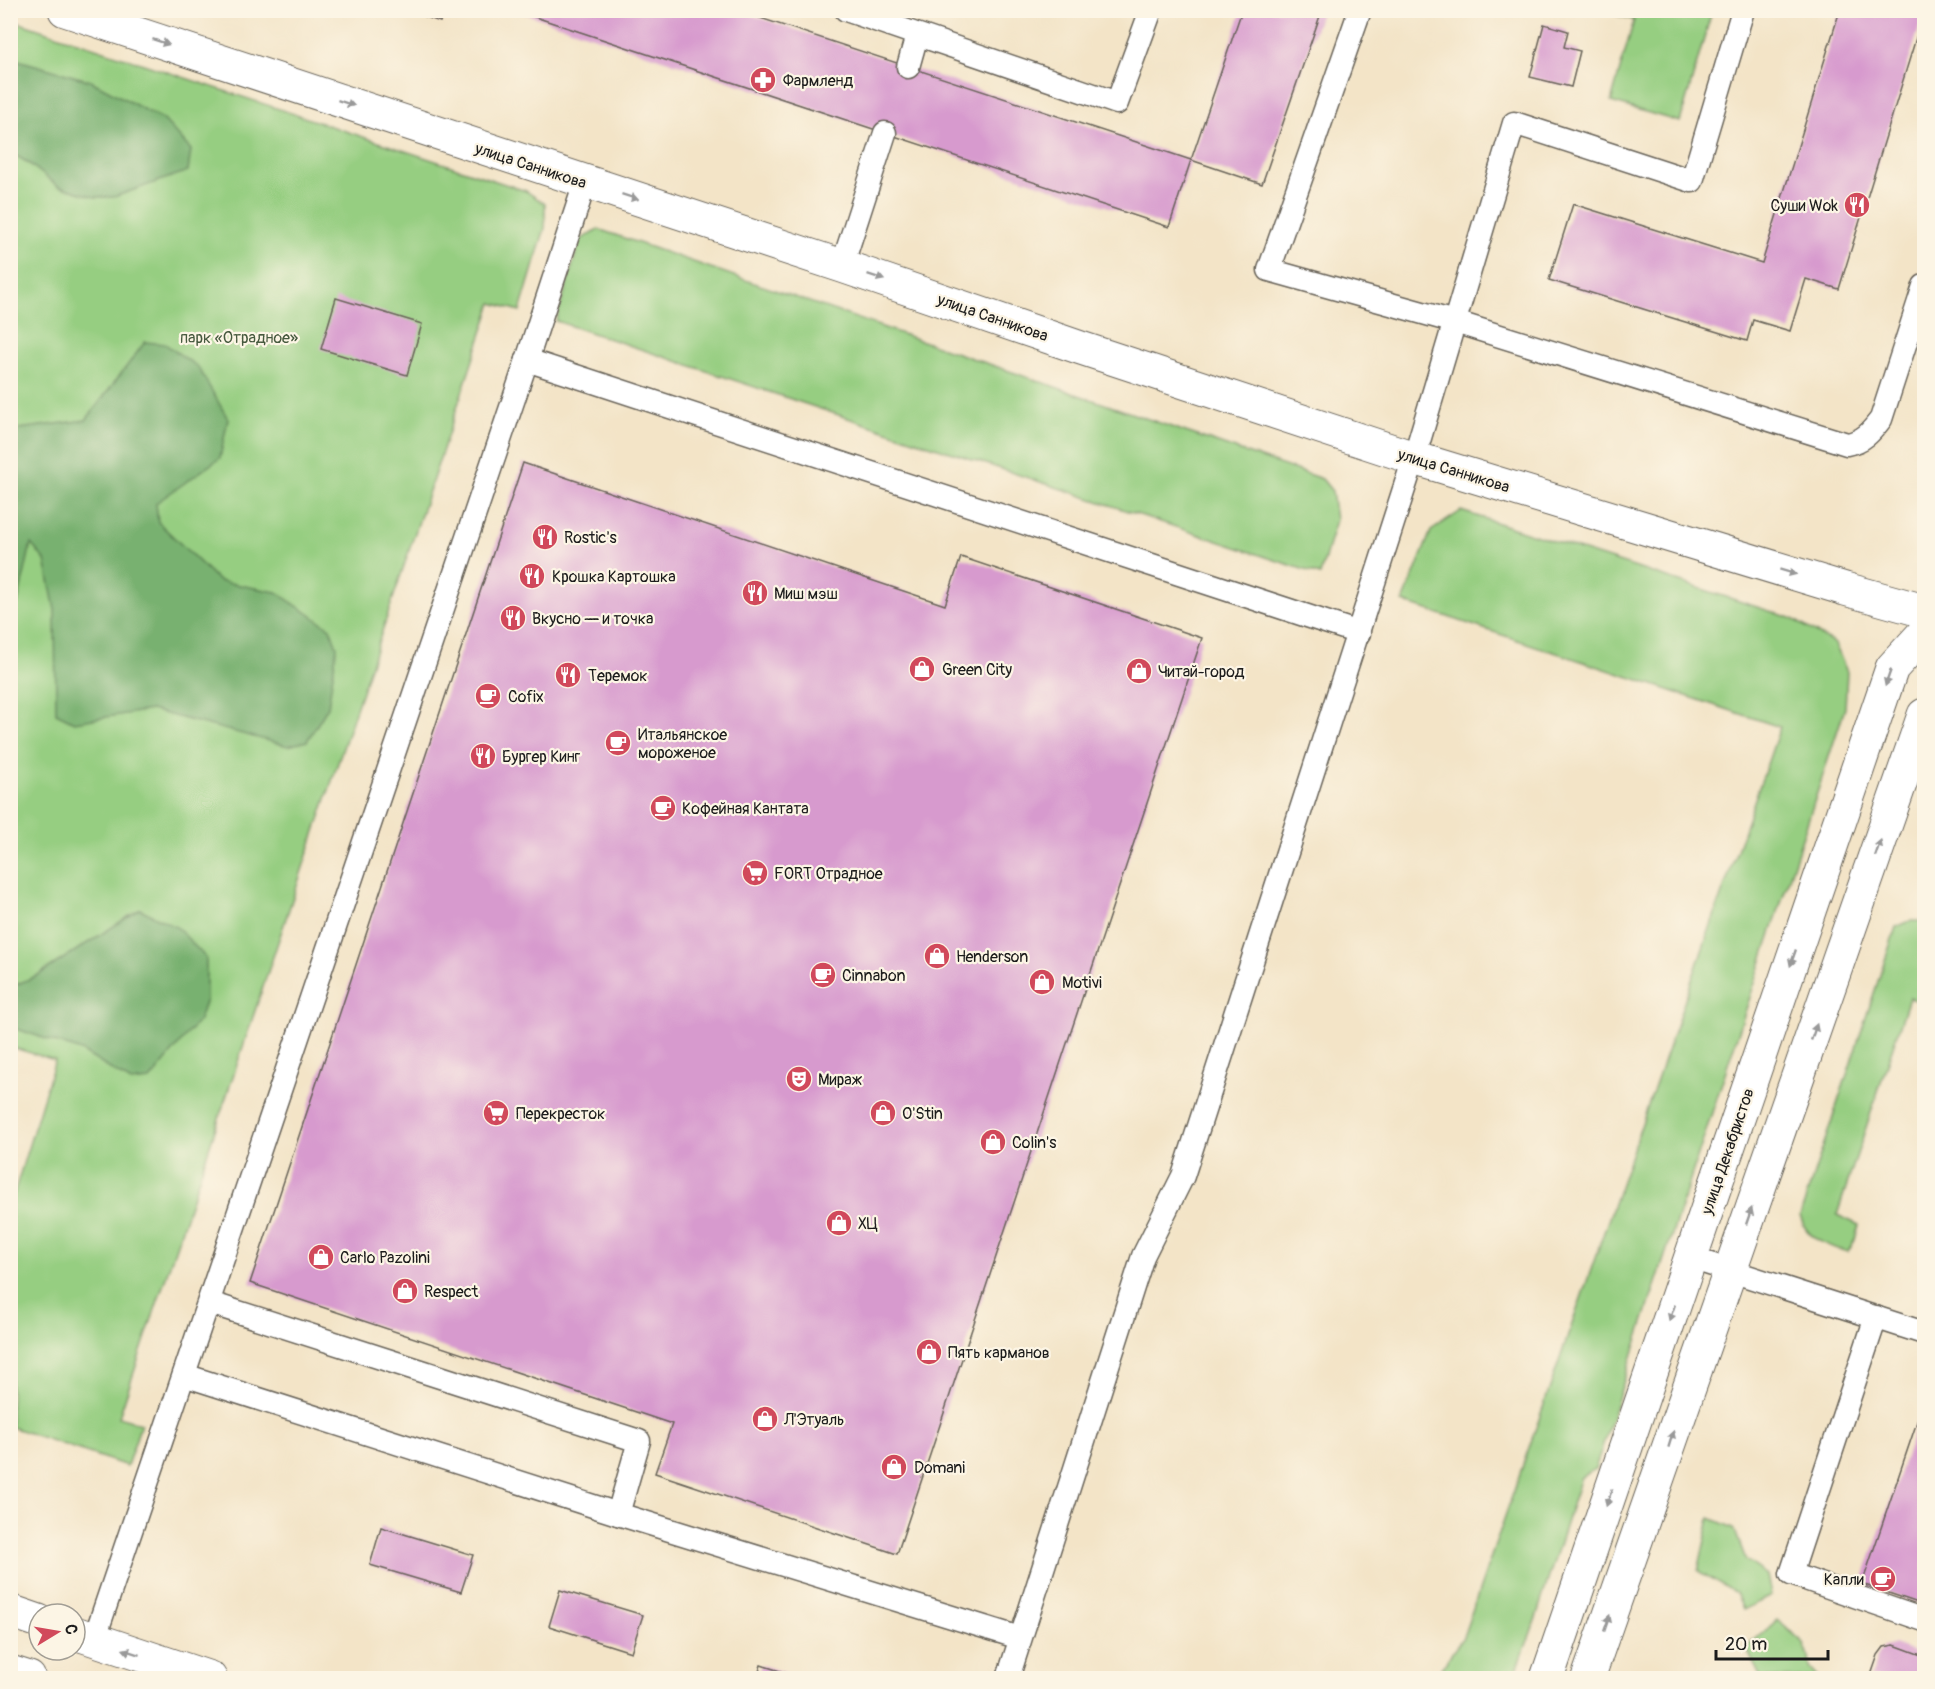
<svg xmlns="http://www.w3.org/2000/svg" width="1935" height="1689" font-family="Pangolin,sans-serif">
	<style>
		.green { fill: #96ce81; stroke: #59754e; stroke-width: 1.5 }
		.forest { fill: #78b16f; stroke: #4a6646; stroke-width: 1.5 }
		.building { fill: #d79ace }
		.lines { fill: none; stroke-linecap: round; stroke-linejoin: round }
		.lane-casing { stroke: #676258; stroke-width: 25 }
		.secondary-casing { stroke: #676258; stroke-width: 35 }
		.lane { stroke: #fff; stroke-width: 22 }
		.secondary { stroke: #fff; stroke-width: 33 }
		.oneway { fill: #999 }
		.labels { text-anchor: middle; stroke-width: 4.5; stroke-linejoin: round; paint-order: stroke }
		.poi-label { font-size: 16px; fill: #1c1c1c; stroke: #fcf5e5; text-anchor: start }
		.street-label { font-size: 16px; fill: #1c1c1c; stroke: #fcf5e5 }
		.park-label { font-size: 16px; fill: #475a3f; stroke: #fcf5e5 }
	</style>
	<rect width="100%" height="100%" fill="#fcf5e5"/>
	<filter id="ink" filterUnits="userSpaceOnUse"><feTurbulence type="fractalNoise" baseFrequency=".0167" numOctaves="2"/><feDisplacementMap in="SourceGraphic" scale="12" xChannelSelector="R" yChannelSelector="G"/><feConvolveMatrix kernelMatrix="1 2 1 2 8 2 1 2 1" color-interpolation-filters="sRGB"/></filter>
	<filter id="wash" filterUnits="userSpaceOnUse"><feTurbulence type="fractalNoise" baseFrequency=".008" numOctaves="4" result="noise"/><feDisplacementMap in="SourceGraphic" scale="24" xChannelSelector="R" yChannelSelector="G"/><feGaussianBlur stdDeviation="1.35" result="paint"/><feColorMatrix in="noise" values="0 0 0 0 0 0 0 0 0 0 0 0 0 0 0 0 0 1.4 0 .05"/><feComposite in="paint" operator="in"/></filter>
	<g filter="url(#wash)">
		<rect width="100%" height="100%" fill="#f3e4c7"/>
		<g class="green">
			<polygon points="1602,11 1712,11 1680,122 1611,102 1634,20"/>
			<polygon points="11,20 526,191 545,204 545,228 520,311 492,303 119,1417 141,1424 127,1466 11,1427 11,1203 55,1060 10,1047"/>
			<polygon points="598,229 1322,479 1332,491 1336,520 1320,575 556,321 580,240"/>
			<polygon points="1461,511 1791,618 1835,644 1847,672 1845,708 1595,1469 1581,1477 1534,1624 1514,1678 1432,1678 1435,1677 1463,1637 1780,727 1403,602 1431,531"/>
			<path d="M1910 921H1924V1003L1909 998 1837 1215 1859 1225 1855 1240 1848 1252C1834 1249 1814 1241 1806 1229 1803 1225 1802 1220 1800 1216L1896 927Z"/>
			<polygon points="1710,1518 1734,1528 1746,1560 1767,1575 1771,1596 1743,1610 1736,1593 1698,1571"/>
			<polygon points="1777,1620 1803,1642 1809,1657 1810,1668 1819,1678 1761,1678 1746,1648"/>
		</g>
		<g class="forest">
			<polygon points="11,58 91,81 164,120 191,150 188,171 114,197 95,197 58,186 27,162 11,153"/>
			<polygon points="145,342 165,344 198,367 228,419 220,458 156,503 158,522 219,581 276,592 330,628 337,647 328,707 307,741 288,746 151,710 74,722 56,713 55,610 45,560 31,544 18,602 11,613 11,430 86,420"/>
			<polygon points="140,909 178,928 206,958 206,1000 199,1020 150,1080 131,1082 81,1051 11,1027 11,984 18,984 38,975"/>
		</g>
		<g id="blocks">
			<g class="building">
				<polygon points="407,10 444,10 440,22"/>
				<polygon points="514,10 736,10 1191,160 1169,227"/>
				<polygon points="1242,10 1322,10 1262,184 1191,160"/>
				<polygon points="1840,10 1924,10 1924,12 1839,289 1806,279 1790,331 1753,320 1747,341 1549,280 1573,204 1762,263"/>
				<polygon points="1544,24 1568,31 1564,47 1580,51 1571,87 1530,77"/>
				<polygon points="336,298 422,324 407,375 321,349"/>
				<polygon points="523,463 945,605 961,557 1202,638 897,1554 655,1473 672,1424 250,1283"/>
				<polygon points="1924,1401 1924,1605 1862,1584"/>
				<polygon points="381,1527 473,1555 461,1592 370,1565"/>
				<polygon points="560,1590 643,1615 631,1652 549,1626"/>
				<polygon points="1894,1645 1924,1656 1924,1678 1870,1678 1878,1655 1884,1647"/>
				<polygon points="761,1665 802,1678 757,1678"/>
			</g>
		</g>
	</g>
	<g filter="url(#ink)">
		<use href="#blocks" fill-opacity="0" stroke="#676258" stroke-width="1.5"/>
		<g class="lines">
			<g class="lane-casing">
				<g id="lane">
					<polyline points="846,10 1117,103 1151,10"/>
					<path d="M1360 10 1269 270 1455 322 1847 444C1864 441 1871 432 1881 419L1924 286"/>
					<polyline points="908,67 917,35"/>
					<polyline points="842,266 885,133"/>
					<polyline points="527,360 1359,633"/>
					<polyline points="1691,1258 1924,1333"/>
					<polyline points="210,1303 639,1441 618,1514"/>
					<polyline points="1876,1317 1791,1574 1924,1620"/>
					<polyline points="184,1375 618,1514 1020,1638"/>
					<polyline points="94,1640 527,360 585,183"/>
					<polyline points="1008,1678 1143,1256 1183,1176 1414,458 1514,123 1692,181 1743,10"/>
				</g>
			</g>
			<g class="secondary-casing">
				<g id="secondary">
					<polyline points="65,10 842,266 1081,348 1414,458 1845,589 1924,611"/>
					<polyline points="10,1611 39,1621"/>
					<polyline points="75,1633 210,1678"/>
					<polyline points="10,1672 29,1678"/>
					<polyline points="1547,1678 1892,668 1924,633"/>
					<polyline points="1588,1678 1924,715"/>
				</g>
			</g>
			<use href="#lane" class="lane"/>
			<use href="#secondary" class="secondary"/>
		</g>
		<defs><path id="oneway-solid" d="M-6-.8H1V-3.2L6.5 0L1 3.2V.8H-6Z" transform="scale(1.5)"/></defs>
		<g class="oneway">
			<use href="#oneway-solid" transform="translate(161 42) rotate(18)"/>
			<use href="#oneway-solid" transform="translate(346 103) rotate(18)"/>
			<use href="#oneway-solid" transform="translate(630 197) rotate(18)"/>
			<use href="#oneway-solid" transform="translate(876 277) rotate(19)"/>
			<use href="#oneway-solid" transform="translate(1788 572) rotate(17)"/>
			<use href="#oneway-solid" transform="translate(1888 678) rotate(109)"/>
			<use href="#oneway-solid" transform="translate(1878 848) rotate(-71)"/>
			<use href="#oneway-solid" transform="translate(1793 958) rotate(109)"/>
			<use href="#oneway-solid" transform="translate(1814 1032) rotate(-71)"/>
			<use href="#oneway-solid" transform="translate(1749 1216) rotate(-71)"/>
			<use href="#oneway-solid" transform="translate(1672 1313) rotate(109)"/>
			<use href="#oneway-solid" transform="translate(1671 1439) rotate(-73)"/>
			<use href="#oneway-solid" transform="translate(1609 1498) rotate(109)"/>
			<use href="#oneway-solid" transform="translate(1607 1623) rotate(-71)"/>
			<use href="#oneway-solid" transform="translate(131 1652) rotate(-162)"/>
		</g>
	</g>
	<defs>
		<g id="pharmacy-disc" transform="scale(1.35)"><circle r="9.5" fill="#d1495b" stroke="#fcf5e5"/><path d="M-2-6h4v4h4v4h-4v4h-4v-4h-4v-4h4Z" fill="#fff"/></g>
		<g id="restaurant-disc" transform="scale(1.35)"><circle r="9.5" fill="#d1495b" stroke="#fcf5e5"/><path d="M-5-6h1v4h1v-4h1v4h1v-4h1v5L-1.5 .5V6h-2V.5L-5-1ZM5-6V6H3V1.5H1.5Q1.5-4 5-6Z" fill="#fff"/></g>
		<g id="shop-disc" transform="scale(1.35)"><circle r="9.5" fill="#d1495b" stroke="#fcf5e5"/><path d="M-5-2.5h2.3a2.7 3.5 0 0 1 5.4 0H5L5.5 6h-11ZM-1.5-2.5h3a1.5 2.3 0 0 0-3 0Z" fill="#fff"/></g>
		<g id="cafe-disc" transform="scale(1.35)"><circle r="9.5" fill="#d1495b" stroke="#fcf5e5"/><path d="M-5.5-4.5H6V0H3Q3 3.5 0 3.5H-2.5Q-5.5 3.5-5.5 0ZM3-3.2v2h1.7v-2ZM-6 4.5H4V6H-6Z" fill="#fff"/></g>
		<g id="supermarket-disc" transform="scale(1.35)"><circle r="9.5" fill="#d1495b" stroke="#fcf5e5"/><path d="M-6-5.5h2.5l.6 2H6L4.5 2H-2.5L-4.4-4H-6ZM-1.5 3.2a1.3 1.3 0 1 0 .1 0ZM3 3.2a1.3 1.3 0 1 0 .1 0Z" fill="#fff"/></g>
		<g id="theatre-disc" transform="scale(1.35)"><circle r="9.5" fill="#d1495b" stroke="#fcf5e5"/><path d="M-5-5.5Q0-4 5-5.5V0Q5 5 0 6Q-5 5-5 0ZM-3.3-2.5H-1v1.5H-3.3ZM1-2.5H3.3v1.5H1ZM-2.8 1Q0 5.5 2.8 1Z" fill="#fff"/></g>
	</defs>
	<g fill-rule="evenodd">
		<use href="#pharmacy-disc" x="763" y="80"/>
		<use href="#restaurant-disc" x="1857" y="205"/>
		<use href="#restaurant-disc" x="545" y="537"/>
		<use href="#restaurant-disc" x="532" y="576"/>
		<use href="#restaurant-disc" x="755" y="593"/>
		<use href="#restaurant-disc" x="513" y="618"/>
		<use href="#shop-disc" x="922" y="669"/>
		<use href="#shop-disc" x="1139" y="671"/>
		<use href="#restaurant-disc" x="568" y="675"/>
		<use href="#cafe-disc" x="488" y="696"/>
		<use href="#cafe-disc" x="618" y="743"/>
		<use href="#restaurant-disc" x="483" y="756"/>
		<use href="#cafe-disc" x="663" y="808"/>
		<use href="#supermarket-disc" x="755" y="873"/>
		<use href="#shop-disc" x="937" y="956"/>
		<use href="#cafe-disc" x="823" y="975"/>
		<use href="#shop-disc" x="1042" y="982"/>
		<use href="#theatre-disc" x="799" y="1079"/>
		<use href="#supermarket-disc" x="496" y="1113"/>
		<use href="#shop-disc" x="883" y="1113"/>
		<use href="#shop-disc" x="993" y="1142"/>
		<use href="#shop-disc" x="839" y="1223"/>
		<use href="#shop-disc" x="321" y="1257"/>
		<use href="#shop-disc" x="405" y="1291"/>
		<use href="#shop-disc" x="929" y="1352"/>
		<use href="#shop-disc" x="765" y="1419"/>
		<use href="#shop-disc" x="894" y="1467"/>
		<use href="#cafe-disc" x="1883" y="1579"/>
	</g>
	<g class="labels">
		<g class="poi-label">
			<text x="783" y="86">Фармленд</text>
			<text x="1838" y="211" text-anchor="end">Суши Wok</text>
			<text x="564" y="543">Rostic's</text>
			<text x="552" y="582">Крошка Картошка</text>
			<text x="774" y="599">Миш мэш</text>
			<text x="532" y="624">Вкусно — и точка</text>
			<text x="942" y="675">Green City</text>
			<text x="1158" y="677">Читай-город</text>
			<text x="588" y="681">Теремок</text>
			<text x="508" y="702">Cofix</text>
			<text x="638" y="740">Итальянское<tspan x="638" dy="18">мороженое</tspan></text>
			<text x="502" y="762">Бургер Кинг</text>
			<text x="682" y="814">Кофейная Кантата</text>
			<text x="774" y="879">FORT Отрадное</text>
			<text x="956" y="962">Henderson</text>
			<text x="842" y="981">Cinnabon</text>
			<text x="1062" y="988">Motivi</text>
			<text x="818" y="1085">Мираж</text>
			<text x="516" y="1119">Перекресток</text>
			<text x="902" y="1119">O'Stin</text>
			<text x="1012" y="1148">Colin's</text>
			<text x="858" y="1229">ХЦ</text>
			<text x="340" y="1263">Carlo Pazolini</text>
			<text x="424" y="1297">Respect</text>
			<text x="948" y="1358">Пять карманов</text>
			<text x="784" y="1425">Л'Этуаль</text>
			<text x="914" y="1473">Domani</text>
			<text x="1864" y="1585" text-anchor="end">Капли</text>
		</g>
		<g class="street-label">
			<text transform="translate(531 165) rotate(18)" y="6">улица Санникова</text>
			<text transform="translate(993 317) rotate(19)" y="6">улица Санникова</text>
			<text transform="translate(1454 470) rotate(17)" y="6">улица Санникова</text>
			<text transform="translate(1727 1151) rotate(-71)" y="6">улица Декабристов</text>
		</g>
		<g class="park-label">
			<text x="239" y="343">парк «Отрадное»</text>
		</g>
	</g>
	<rect width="1935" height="1689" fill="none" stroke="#fcf5e5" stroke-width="36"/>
	<g transform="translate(57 1632) rotate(79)"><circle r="28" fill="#fcf5e5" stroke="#a29e95" stroke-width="1.5"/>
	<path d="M0-4.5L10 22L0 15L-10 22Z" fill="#d1495b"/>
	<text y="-9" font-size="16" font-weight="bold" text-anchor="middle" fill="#1c1c1c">С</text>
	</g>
	<path d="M1716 1650v9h112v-9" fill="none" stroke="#1c1c1c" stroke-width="3"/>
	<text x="1725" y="1650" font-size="18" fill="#1c1c1c" stroke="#fcf5e5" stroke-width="4.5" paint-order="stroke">20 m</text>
</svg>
